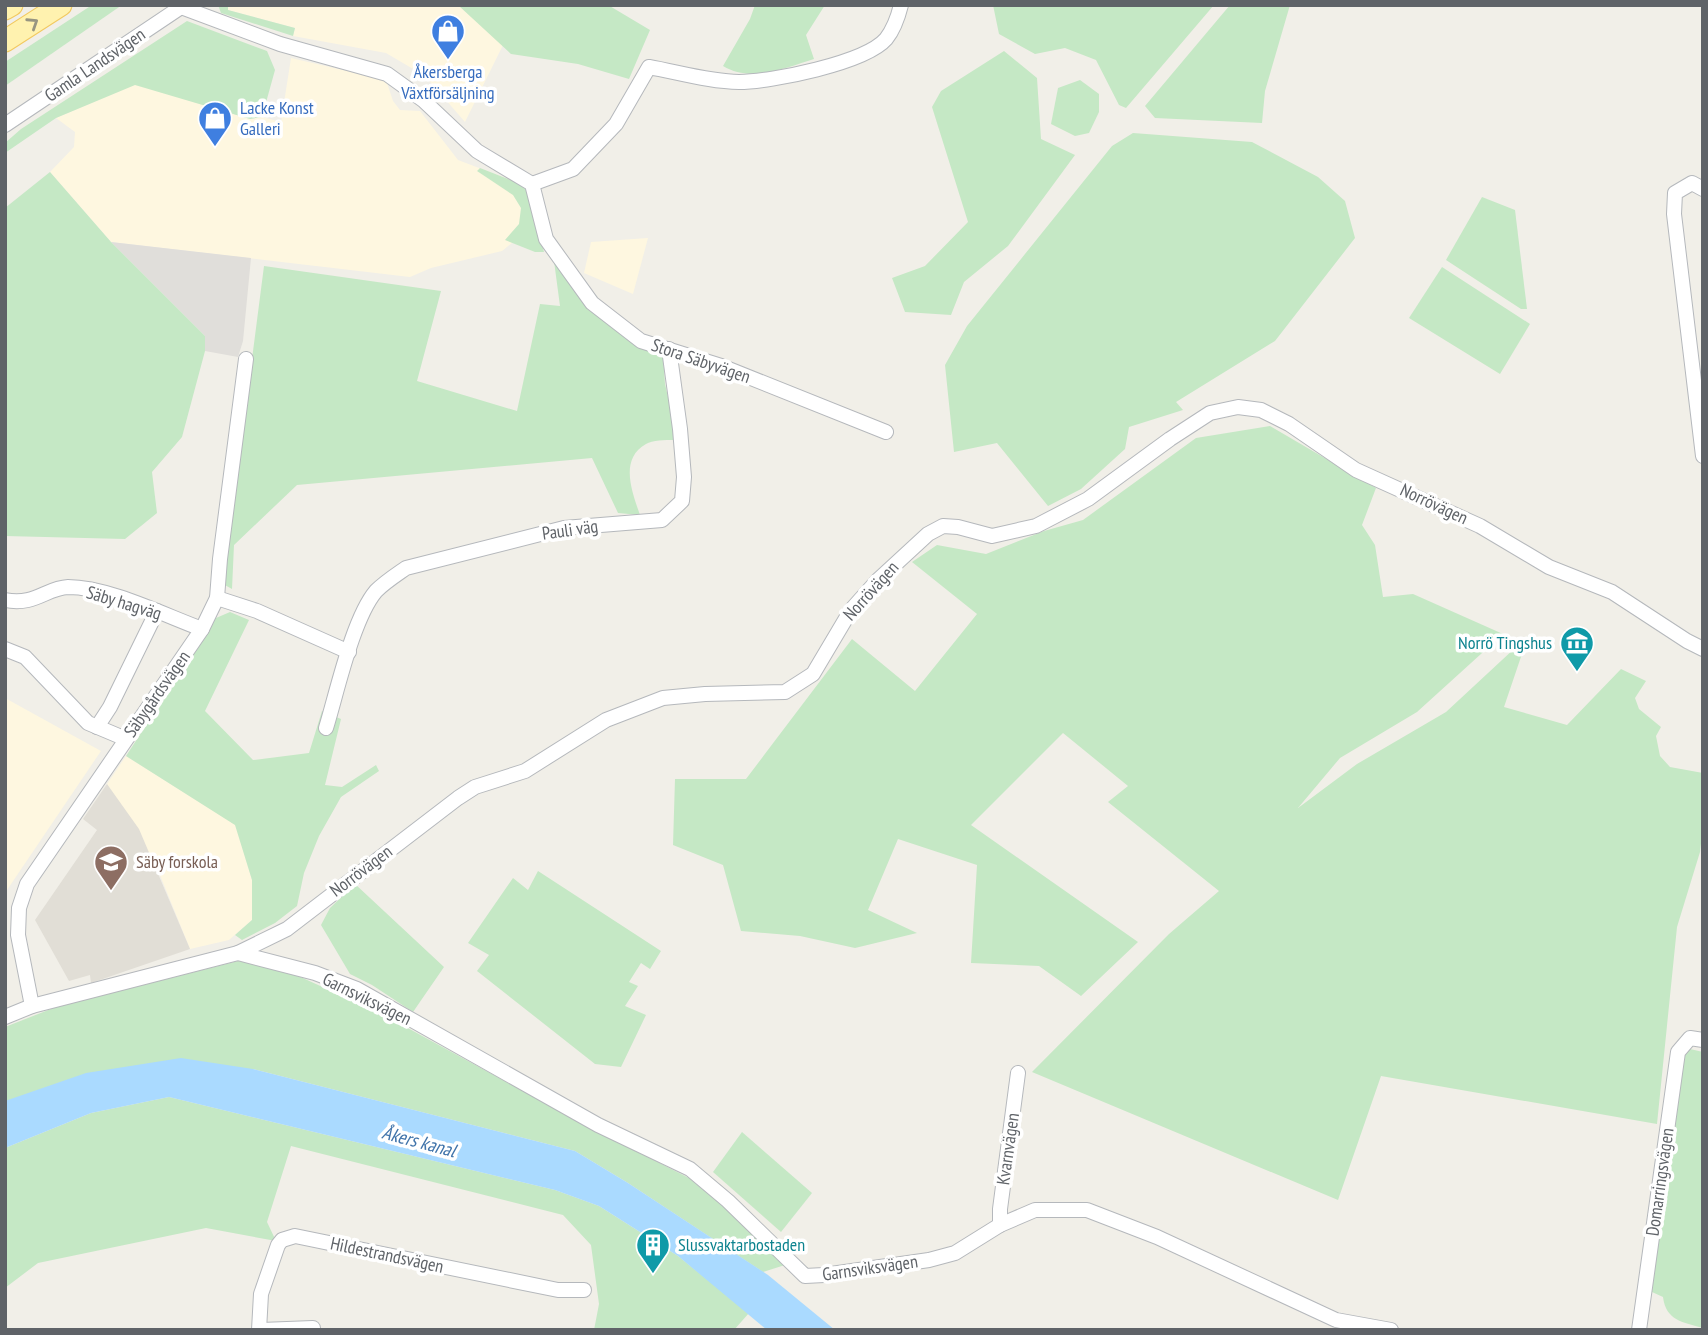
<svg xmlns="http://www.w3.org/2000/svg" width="1708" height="1335" font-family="'PT Sans Narrow',sans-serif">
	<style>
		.commercial { fill: #fef7e0 }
		.industrial { fill: #e0deda }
		.education { fill: #e1ded6 }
		.green { fill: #c5e8c5 }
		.water { fill: #aadaff }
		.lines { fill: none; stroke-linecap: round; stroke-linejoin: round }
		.street-casing { stroke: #b5b8bc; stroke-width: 16 }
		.primary-casing { stroke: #f2c960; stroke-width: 23 }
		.street { stroke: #fff; stroke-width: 14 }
		.primary { stroke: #fff2af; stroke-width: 21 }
		.oneway { stroke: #979581 }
		.labels { text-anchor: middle; stroke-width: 7; stroke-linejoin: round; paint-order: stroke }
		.street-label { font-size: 18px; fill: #5f6368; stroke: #fff }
		.shop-label { font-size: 18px; fill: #366cbe; stroke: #fff }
		.culture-label { font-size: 18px; fill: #0d838f; stroke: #fff; text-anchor: end }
		.education-label { font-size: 18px; fill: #785e54; stroke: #fff; text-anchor: start }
		.water-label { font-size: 19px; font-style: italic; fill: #4174aa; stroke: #fff }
	</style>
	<rect width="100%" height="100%" fill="#f1efe8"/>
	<g class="commercial">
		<polygon points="228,5 459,5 503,45 465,122 425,76 386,53 293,36 295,28 228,10"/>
		<polygon points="291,58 386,80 393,101 400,110 420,111 458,160 516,182 525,195 523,234 502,251 431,268 410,277 111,242 50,172 74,147 75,132 56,118 135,84 250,119 262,117 281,122"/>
		<polygon points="648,238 633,294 584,273 591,242"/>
		<polygon points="5,698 101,751 5,893"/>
		<polygon points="126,756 236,825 252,880 252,920 229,940 190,949 155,863 107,784"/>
	</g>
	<polygon class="industrial" points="111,242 251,258 243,341 238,357 205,351 205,336"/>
	<polygon class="education" points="107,784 139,829 190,949 91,983 90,975 69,981 35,920 97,830 83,819"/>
	<g class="green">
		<polygon points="92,5 122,5 5,86 5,62"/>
		<polygon points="218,5 228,5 228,10 295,28 293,36 221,13"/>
		<polygon points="608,5 650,30 629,79 578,64 511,54 459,6"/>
		<path d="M755 5H825L806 35 814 59C785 68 751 83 723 66L750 19Z"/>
		<polygon points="993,5 1214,5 1126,108 1119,105 1096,60 1065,48 1035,54 999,34"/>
		<polygon points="1230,5 1290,5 1265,91 1262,123 1155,118 1145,106"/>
		<polygon points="187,21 267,51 275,70 262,117 250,119 135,85 56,118 5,153 5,143 21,129"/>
		<polygon points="1004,51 1037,78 1041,139 1075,155 1008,246 964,282 951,315 905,312 892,278 925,266 968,222 932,107 941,91"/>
		<polygon points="1080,80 1099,94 1099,112 1089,133 1075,136 1051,124 1058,88"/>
		<polygon points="1133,133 1252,142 1318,177 1345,201 1355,238 1275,341 1176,402 1183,410 1129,427 1125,449 1081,489 1048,506 997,443 954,452 945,365 967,326 1112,146"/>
		<polygon points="480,168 516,182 528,191 544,252 535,252 505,240 519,224 521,208 513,195 477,171"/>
		<polygon points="50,172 111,242 205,336 205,351 182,437 152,472 157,513 125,539 5,536 5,208"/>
		<polygon points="1482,197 1515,210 1527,309 1521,309 1446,260"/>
		<path d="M554 261 629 337 663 355 665 384 675 428 673 440C666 440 652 440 646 444 619 459 632 492 640 515L618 513 592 458 297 485 234 545 232 589 223 584 264 266 441 291 417 381 517 411 540 304 560 306Z"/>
		<polygon points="1442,267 1530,324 1500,374 1409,318"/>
		<polygon points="1270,426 1376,488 1362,525 1375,545 1383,597 1413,594 1503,634 1417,712 1340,758 1298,808 1357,764 1446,712 1528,636 1504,707 1567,725 1621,669 1646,681 1635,698 1639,709 1661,727 1656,736 1660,756 1670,767 1703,773 1703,827 1700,852 1677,927 1657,1124 1381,1076 1338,1200 1032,1072 1169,934 1219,891 1108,802 1128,786 1063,733 971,825 1138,942 1081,996 1039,966 971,963 977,865 898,839 868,910 917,933 855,948 800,936 741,931 723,865 673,845 675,779 746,779 852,639 915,691 977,614 912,562 937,545 986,554 1044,531 1083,520 1196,438"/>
		<polygon points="230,612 249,620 205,711 253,760 309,753 322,711 341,719 325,785 342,787 376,765 379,771 341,797 319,836 304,873 297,906 275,923 242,940 235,935 252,920 252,880 235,825 126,756 216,618"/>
		<polygon points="538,871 661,951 650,969 641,963 629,982 638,986 625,1006 646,1015 621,1067 595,1064 477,971 489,955 468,943 513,878 528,890"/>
		<polygon points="355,884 444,967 413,1012 372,985 350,974 321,925 330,908"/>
		<polygon points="238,961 283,969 384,1015 594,1130 689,1178 740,1220 785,1265 763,1272 628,1183 575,1151 253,1069 5,1101 5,1027 56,1007"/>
		<path d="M1690 1049 1703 1052V1328C1683 1322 1666 1321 1663 1297L1652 1292 1680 1057Z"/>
		<polygon points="169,1097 555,1190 599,1206 678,1256 749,1313 734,1330 594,1330 599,1304 591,1245 563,1215 291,1146 267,1222 276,1241 206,1228 38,1263 5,1288 5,1148 91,1113"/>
		<polygon points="742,1132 812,1193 781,1232 713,1172"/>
	</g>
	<polygon class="water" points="181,1058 253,1069 575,1151 628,1183 768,1275 835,1330 767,1330 678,1256 599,1206 555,1190 169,1097 91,1113 5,1148 5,1101 86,1073"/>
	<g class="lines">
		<g class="street-casing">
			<g id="street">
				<polyline points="181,7 280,44 387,74 423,100 477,151 532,184 546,239 592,303 641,341 721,366 886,432"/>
				<polyline points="5,125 184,5"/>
				<path d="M532 184 573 169 616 124 649 67C677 72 711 82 739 82 771 82 865 63 886 39 894 29 898 17 901 5"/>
				<polyline points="1703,189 1692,183 1675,193 1674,214 1703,456"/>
				<polyline points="217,598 257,611 349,652"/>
				<path d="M5 600C35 606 46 588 68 587 108 587 164 615 202 629"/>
				<polyline points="5,649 25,657 88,723 126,739"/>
				<polyline points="97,727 110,707 157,611"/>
				<path d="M326 728C337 692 353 618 376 591 385 582 396 575 406 568L564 528 662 520 682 501 684 477 680 429 669 349"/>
				<polyline points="238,953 315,973 357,989 598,1125 690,1169 728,1201 805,1276 824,1275 929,1260 955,1253 1000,1225 1035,1210 1087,1210 1157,1237 1336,1320 1391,1330"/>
				<polyline points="32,1006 18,935 19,908 27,884 202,629 217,598 220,559 246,359"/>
				<polyline points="5,1017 32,1006 238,953 287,929 458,798 475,787 525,771 606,720 663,698 705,694 785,692 813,674 851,610 877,581 928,534 943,526 958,527 992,536 1036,526 1088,499 1170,439 1210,413 1238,407 1261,410 1289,424 1356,470 1480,526 1549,567 1612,592 1687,641 1703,649"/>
				<polyline points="1000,1225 1000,1209 1018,1073"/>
				<polyline points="259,1330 261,1294 278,1245 282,1240 295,1236 558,1290 584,1290"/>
				<polyline points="261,1330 313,1328"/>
				<polyline points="1639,1330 1678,1052 1690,1038 1703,1040"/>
			</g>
		</g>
		<g class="primary-casing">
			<g id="primary">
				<polyline points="5,9 12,5"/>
				<polyline points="5,41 61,5"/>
			</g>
		</g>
		<use href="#street" class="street"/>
		<use href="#primary" class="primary"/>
	</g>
	<defs><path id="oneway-chevron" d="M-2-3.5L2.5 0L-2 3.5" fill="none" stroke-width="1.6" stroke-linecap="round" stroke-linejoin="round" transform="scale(1.75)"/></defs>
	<use class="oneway" href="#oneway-chevron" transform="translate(33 23) rotate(-33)"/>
	<defs>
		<g id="shop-pin" transform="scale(1.75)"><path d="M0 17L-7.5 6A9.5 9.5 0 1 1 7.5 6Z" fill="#3f7fe0" stroke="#fff"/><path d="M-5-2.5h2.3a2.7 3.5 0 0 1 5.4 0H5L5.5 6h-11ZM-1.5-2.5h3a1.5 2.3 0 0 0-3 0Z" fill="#fff"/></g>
		<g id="museum-pin" transform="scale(1.75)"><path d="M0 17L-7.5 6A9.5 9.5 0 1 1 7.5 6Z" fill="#0f9aa8" stroke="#fff"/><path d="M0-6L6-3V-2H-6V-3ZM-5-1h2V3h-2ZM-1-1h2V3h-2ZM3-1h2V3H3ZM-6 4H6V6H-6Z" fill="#fff"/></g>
		<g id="school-pin" transform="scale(1.75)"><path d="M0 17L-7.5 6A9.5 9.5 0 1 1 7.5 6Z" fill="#8d6e63" stroke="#fff"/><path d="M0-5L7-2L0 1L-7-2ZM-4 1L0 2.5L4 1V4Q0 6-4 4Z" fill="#fff"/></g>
		<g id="building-pin" transform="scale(1.75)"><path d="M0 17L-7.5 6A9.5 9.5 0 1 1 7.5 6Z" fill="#0f9aa8" stroke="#fff"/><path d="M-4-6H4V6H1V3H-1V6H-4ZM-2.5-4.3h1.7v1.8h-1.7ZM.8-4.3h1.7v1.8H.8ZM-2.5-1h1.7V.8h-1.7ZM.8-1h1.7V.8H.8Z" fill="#fff"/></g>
	</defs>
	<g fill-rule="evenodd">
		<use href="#shop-pin" x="448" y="31"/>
		<use href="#shop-pin" x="215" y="118"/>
		<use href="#museum-pin" x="1577" y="643"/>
		<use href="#school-pin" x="111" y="862"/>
		<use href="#building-pin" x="653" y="1245"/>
	</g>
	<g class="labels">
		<g class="street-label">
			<text transform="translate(95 65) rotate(-34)" y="6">Gamla Landsvägen</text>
			<text transform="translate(701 361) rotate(19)" y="6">Stora Säbyvägen</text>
			<text transform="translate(1434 504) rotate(25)" y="6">Norrövägen</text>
			<text transform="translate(570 530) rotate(-8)" y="6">Pauli väg</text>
			<text transform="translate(871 591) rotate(-48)" y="6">Norrövägen</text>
			<text transform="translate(124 603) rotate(17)" y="6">Säby hagväg</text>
			<text transform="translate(157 694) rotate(-55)" y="6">Säbygårdsvägen</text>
			<text transform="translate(361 871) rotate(-37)" y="6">Norrövägen</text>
			<text transform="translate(367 999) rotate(26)" y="6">Garnsviksvägen</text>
			<text transform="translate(1008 1149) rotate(-82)" y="6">Kvarnvägen</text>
			<text transform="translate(1660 1182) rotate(-82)" y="6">Domarringsvägen</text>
			<text transform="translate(387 1255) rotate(12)" y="6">Hildestrandsvägen</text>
			<text transform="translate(870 1268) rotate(-8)" y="6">Garnsviksvägen</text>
		</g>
		<g class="shop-label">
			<text x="448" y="78">Åkersberga<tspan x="448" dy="21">Växtförsäljning</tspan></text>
			<text x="240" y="114" text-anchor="start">Lacke Konst<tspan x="240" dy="21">Galleri</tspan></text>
		</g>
		<g class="culture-label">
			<text x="1552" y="649">Norrö Tingshus</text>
			<text x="678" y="1251" text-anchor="start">Slussvaktarbostaden</text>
		</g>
		<g class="education-label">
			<text x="136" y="868">Säby forskola</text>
		</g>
		<g class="water-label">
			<text transform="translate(419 1141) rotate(15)" y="7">Åkers kanal</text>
		</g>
	</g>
	<rect width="1708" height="1335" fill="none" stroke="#5f6368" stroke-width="14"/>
</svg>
